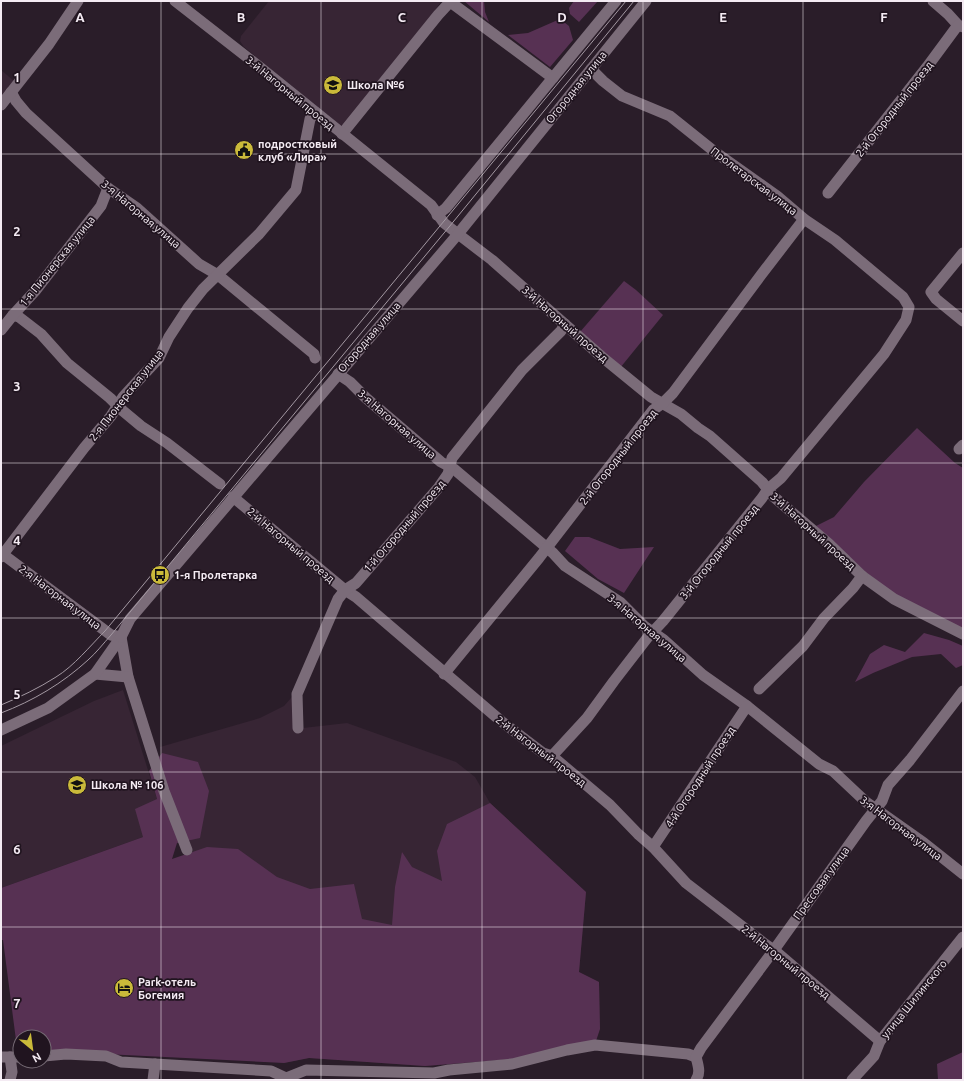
<svg xmlns="http://www.w3.org/2000/svg" width="964" height="1081" font-family="Ubuntu,sans-serif">
	<style>
		.built { fill: #372534 }
		.green { fill: #573153 }
		.lines { fill: none; stroke-linecap: round; stroke-linejoin: round }
		.minor { stroke: #7b6c79; stroke-width: 11 }
		.tertiary { stroke: #7b6c79; stroke-width: 11 }
		.tram { stroke: #a398a2; stroke-width: 1 }
		.grid { fill: none; stroke: #f4ebf3; stroke-width: 1; stroke-opacity: 0.55 }
		.labels { text-anchor: middle; stroke-width: 3.5; stroke-linejoin: round; paint-order: stroke }
		.poi-label { font-size: 11px; font-weight: bold; fill: #f4ebf3; stroke: #20141f; text-anchor: start }
		.street-label { font-size: 11px; fill: #f4ebf3; stroke: #20141f }
		.grid-label { font-size: 13px; text-anchor: middle; font-weight: bold; fill: #f4ebf3; stroke: #20141f; stroke-width: 3.5; stroke-linejoin: round; paint-order: stroke }
	</style>
	<rect width="100%" height="100%" fill="#2a1d29"/>
	<g class="built">
		<polygon points="269,1 440,1 440,3 433,14 346,124 340,125 244,47 240,41 241,36"/>
		<polygon points="1,70 14,81 1,98"/>
		<polygon points="123,690 157,799 143,837 1,888 1,746 94,701"/>
		<polygon points="298,690 294,729 347,723 456,762 475,777 490,803 586,892 579,972 599,982 600,1029 513,1059 425,1066 309,1058 284,1063 195,856 169,791 160,747 260,718 284,706"/>
	</g>
	<g class="green">
		<polygon points="464,1 484,1 485,12 489,22"/>
		<polygon points="574,1 598,1 579,22 570,14 569,8"/>
		<polygon points="560,19 569,26 573,40 550,67 508,35 528,33"/>
		<polygon points="624,281 636,290 663,315 620,368 580,332"/>
		<polygon points="917,428 955,463 963,468 963,629 897,596 864,571 816,526 834,517 864,482"/>
		<polygon points="575,537 589,537 620,549 654,547 624,593 598,579 565,551"/>
		<polygon points="924,633 949,640 963,646 963,665 956,668 941,654 912,657 873,673 855,682 870,654 884,645 905,652"/>
		<polygon points="162,753 198,762 209,791 200,838 177,843 172,859 207,847 238,849 277,877 310,889 354,884 362,919 392,925 395,887 402,852 412,867 442,881 437,851 447,824 490,803 586,892 579,972 599,982 600,1029 596,1041 513,1059 425,1066 309,1058 284,1063 44,1051 44,1037 20,1037 20,1049 17,1048 3,940 1,940 1,888 143,837 135,809 157,799 149,771"/>
		<polygon points="963,1052 963,1080 938,1080 937,1064"/>
	</g>
	<g class="lines">
		<g class="minor">
			<polyline points="449,1 553,78"/>
			<polyline points="933,1 948,14 958,25 963,27"/>
			<polyline points="11,92 16,101 26,113 108,188 137,208 199,264 218,275 314,354 315,358"/>
			<polyline points="1,105 49,44 78,1"/>
			<polyline points="342,134 438,15 450,2"/>
			<polyline points="828,193 927,67 958,25"/>
			<polyline points="437,215 446,208 616,1"/>
			<polyline points="458,234 492,260 602,357 651,397 681,414 698,428 710,436 762,482 774,497 829,544 862,576 894,599 963,634"/>
			<polyline points="963,253 931,292 936,299 963,321"/>
			<polyline points="13,315 19,317 41,334 67,363 110,398 123,411 141,426 167,443 220,484"/>
			<polyline points="1,330 13,315 36,290 101,206 108,188"/>
			<polyline points="338,374 350,382 366,398 441,462 454,469 553,553 565,566 620,602 644,626 664,640 703,675 747,706 819,764 833,771 866,802 924,843 963,874"/>
			<polyline points="959,449 963,445"/>
			<polyline points="233,497 345,590 356,597 501,721 543,753 552,756 610,805 638,834 653,847 686,883 765,944 774,950 880,1041"/>
			<polyline points="1,553 111,635 121,637"/>
			<polyline points="1,557 84,448 111,416 123,397 159,358 169,337 188,308 203,289 259,234 296,190 310,119 315,112"/>
			<polyline points="121,637 128,677 164,791 187,850"/>
			<polyline points="95,674 128,677"/>
			<polyline points="444,674 539,558 653,410 663,403 673,393 761,275 804,219"/>
			<polyline points="759,689 803,646 824,618 853,588 862,576"/>
			<polyline points="298,728 297,694 338,599 345,590 356,583 439,487 448,474 452,458 522,370 561,331 565,324"/>
			<polyline points="1,730 48,708 95,674 121,637"/>
			<polyline points="552,756 587,718 614,681 648,637 663,621 762,498 768,489 781,478 884,354 906,320 909,307 903,297 835,240 804,219 777,196 715,152 670,116 622,96 603,81 591,69"/>
			<polyline points="653,847 747,706"/>
			<polyline points="44,1056 66,1054 106,1056 121,1062 271,1071 286,1078 306,1070 434,1073 449,1070 512,1064 567,1050 595,1045 688,1054 696,1057"/>
			<polyline points="1,1057 20,1057"/>
			<polyline points="10,1057 12,1072 10,1080"/>
			<polyline points="153,1080 155,1064"/>
			<path d="M696 1080C701 1073 698 1065 696 1057L701 1048 774 950 866 821 882 801 888 785 910 760 963 691"/>
			<polyline points="852,1080 874,1056 880,1041 963,937"/>
		</g>
		<g class="tertiary">
			<polyline points="175,1 261,68 431,205 444,223 458,234"/>
			<polyline points="121,637 130,619 458,234 646,1"/>
		</g>
		<g class="tram">
			<path d="M1 705C20 697 39 688 56 677 74 666 90 646 105 631L626 1"/>
			<path d="M1 713C33 701 63 683 88 660 96 653 103 644 111 635L449 227 634 1"/>
		</g>
	</g>
	<path class="grid" d="M161 1V1080M321 1V1080M482 1V1080M643 1V1080M803 1V1080M1 154H963M1 309H963M1 463H963M1 618H963M1 772H963M1 927H963"/>
	<defs>
		<g id="school-disc" transform="scale(1)"><circle r="9.5" fill="#caba3a" stroke="#20141f"/><path d="M0-5L7-2L0 1L-7-2ZM-4 1L0 2.5L4 1V4Q0 6-4 4Z" fill="#111"/></g>
		<g id="civic-disc" transform="scale(1)"><circle r="9.5" fill="#caba3a" stroke="#20141f"/><path d="M-.6-6.5H3V-4.5H.6V-3L4-1V1h2V6H-6V1h2V-1L-.6-3ZM-1.2 2.5V6h2.4V2.5Z" fill="#111"/></g>
		<g id="bus-disc" transform="scale(1)"><circle r="9.5" fill="#caba3a" stroke="#20141f"/><path d="M-5-6H5V4H4V6H2V4H-2V6H-4V4H-5ZM-3.5-4V0h7V-4ZM-3.5 1.2v1.5H-2V1.2ZM2 1.2v1.5H3.5V1.2Z" fill="#111"/></g>
		<g id="hotel-disc" transform="scale(1)"><circle r="9.5" fill="#caba3a" stroke="#20141f"/><path d="M-6-4.5h1.5V1H6V5H4.5V3h-9V5H-6ZM-4 0a1.8 1.8 0 1 1 3.6 0ZM.5 0V-2.5h3Q6-2.5 6 0Z" fill="#111"/></g>
	</defs>
	<g fill-rule="evenodd">
		<use href="#school-disc" x="333" y="85"/>
		<use href="#civic-disc" x="244" y="150"/>
		<use href="#bus-disc" x="160" y="575"/>
		<use href="#school-disc" x="77" y="785"/>
		<use href="#hotel-disc" x="124" y="988"/>
	</g>
	<g class="labels">
		<g class="poi-label">
			<text x="347" y="89">Школа №6</text>
			<text x="258" y="148">подростковый<tspan x="258" dy="13">клуб «Лира»</tspan></text>
			<text x="174" y="579">1-я Пролетарка</text>
			<text x="91" y="789">Школа № 106</text>
			<text x="138" y="986">Park-отель<tspan x="138" dy="13">Богемия</tspan></text>
		</g>
		<g class="street-label">
			<text transform="translate(576 87) rotate(-51)" y="4">Огородная улица</text>
			<text transform="translate(290 93) rotate(39)" y="4">3-й Нагорный проезд</text>
			<text transform="translate(894 109) rotate(-52)" y="4">2-й Огородный проезд</text>
			<text transform="translate(754 181) rotate(37)" y="4">Пролетарская улица</text>
			<text transform="translate(141 214) rotate(40)" y="4">3-я Нагорная улица</text>
			<text transform="translate(57 261) rotate(-51)" y="4">1-я Пионерская улица</text>
			<text transform="translate(565 324) rotate(41)" y="4">3-й Нагорный проезд</text>
			<text transform="translate(369 337) rotate(-49)" y="4">Огородная улица</text>
			<text transform="translate(126 395) rotate(-52)" y="4">2-я Пионерская улица</text>
			<text transform="translate(397 424) rotate(41)" y="4">3-я Нагорная улица</text>
			<text transform="translate(618 457) rotate(-52)" y="4">2-й Огородный проезд</text>
			<text transform="translate(404 526) rotate(-49)" y="4">1-й Огородный проезд</text>
			<text transform="translate(813 531) rotate(42)" y="4">3-й Нагорный проезд</text>
			<text transform="translate(291 545) rotate(40)" y="4">2-й Нагорный проезд</text>
			<text transform="translate(719 552) rotate(-51)" y="4">3-й Огородный проезд</text>
			<text transform="translate(60 597) rotate(37)" y="4">2-я Нагорная улица</text>
			<text transform="translate(647 628) rotate(40)" y="4">3-я Нагорная улица</text>
			<text transform="translate(541 751) rotate(37)" y="4">2-й Нагорный проезд</text>
			<text transform="translate(700 777) rotate(-57)" y="4">4-й Огородный проезд</text>
			<text transform="translate(901 828) rotate(37)" y="4">3-я Нагорная улица</text>
			<text transform="translate(821 883) rotate(-54)" y="4">Прессовая улица</text>
			<text transform="translate(786 962) rotate(39)" y="4">2-й Нагорный проезд</text>
			<text transform="translate(914 999) rotate(-51)" y="4">улица Шилинского</text>
		</g>
	</g>
	<g class="grid-label">
		<text x="80" y="22">A</text>
		<text x="241" y="22">B</text>
		<text x="402" y="22">C</text>
		<text x="562" y="22">D</text>
		<text x="723" y="22">E</text>
		<text x="884" y="22">F</text>
		<text x="17" y="82">1</text>
		<text x="17" y="236">2</text>
		<text x="17" y="391">3</text>
		<text x="17" y="545">4</text>
		<text x="17" y="699">5</text>
		<text x="17" y="854">6</text>
		<text x="17" y="1008">7</text>
	</g>
	<rect width="964" height="1081" fill="none" stroke="#f4ebf3" stroke-width="4"/>
	<g transform="translate(32 1049) rotate(151)"><circle r="19" fill="#20141f" stroke="#756a74"/>
	<path d="M0-3L7 15L0 10L-7 15Z" fill="#caba3a"/>
	<text y="-6" font-size="11" font-weight="bold" text-anchor="middle" fill="#f4ebf3">N</text>
	</g>
</svg>
